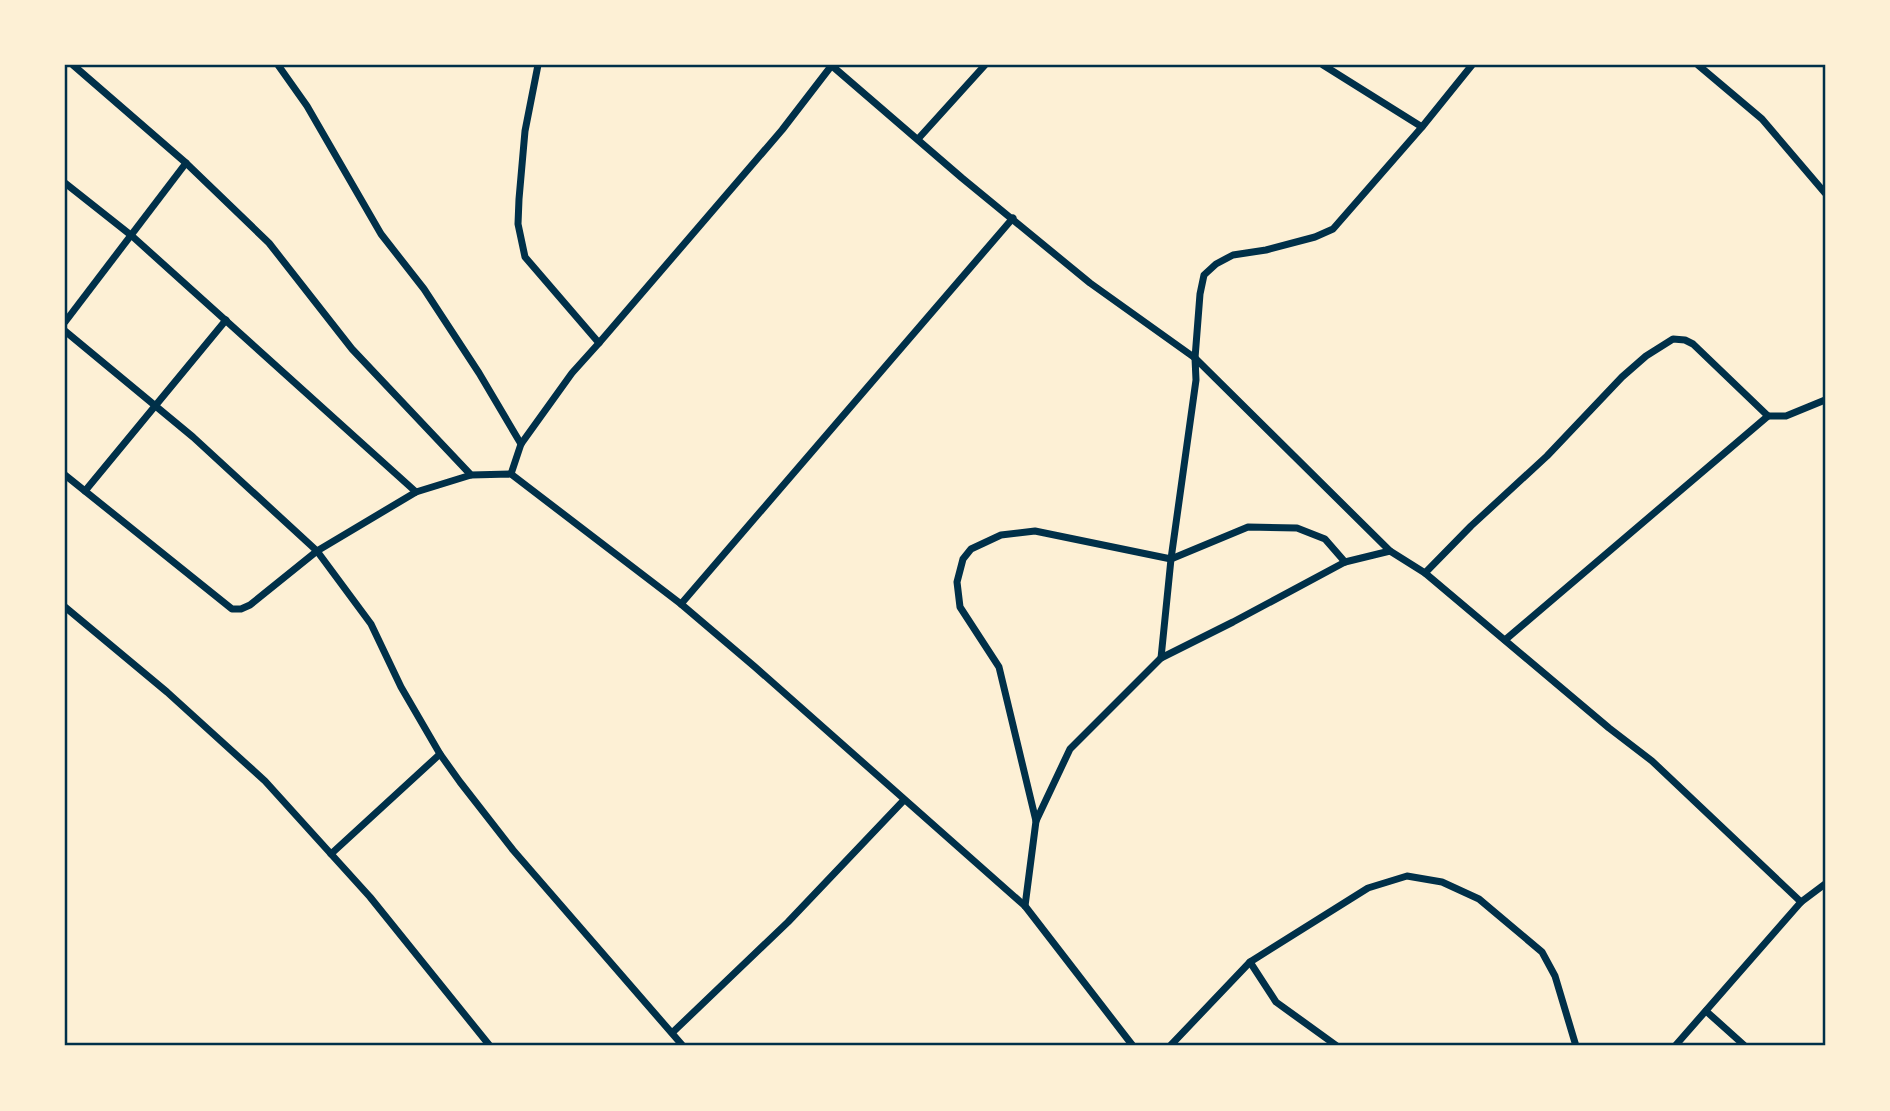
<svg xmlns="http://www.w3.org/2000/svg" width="1890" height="1111" font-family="Montserrat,sans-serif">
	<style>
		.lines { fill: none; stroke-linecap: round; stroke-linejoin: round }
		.minor { stroke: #003049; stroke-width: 7 }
		.neatline { fill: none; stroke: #003049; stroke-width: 2.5 }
	</style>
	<rect width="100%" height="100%" fill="#fdf0d5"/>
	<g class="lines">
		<g class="minor">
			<polyline points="73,65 186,163 269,243 352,349 471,475 511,474 681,604 755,667 1025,906 1133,1046"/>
			<polyline points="278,65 307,106 381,234 424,289 479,373 521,444"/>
			<polyline points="831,65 962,178 1090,283 1195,358"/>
			<polyline points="1323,65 1422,127"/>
			<polyline points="1698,65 1762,119 1825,193"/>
			<polyline points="918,139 985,65"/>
			<polyline points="65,183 132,236 416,492"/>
			<polyline points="65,322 186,163"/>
			<polyline points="65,331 193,437 317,551 371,624 401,687 440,754 460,782 513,850 683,1046"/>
			<polyline points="599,343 782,130 832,65"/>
			<polyline points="1195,358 1200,294 1204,275 1216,264 1233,255 1266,250 1315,237 1333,229 1422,127 1472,65"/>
			<polyline points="511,474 521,444 572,373 599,343 525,257 518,224 519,199 525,131 538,65"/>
			<polyline points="65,475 232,609 241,609 250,605 317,551 416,492 471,475"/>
			<polyline points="85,491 226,320"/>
			<polyline points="1425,573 1471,526 1547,456 1622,377 1646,356 1673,339 1685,340 1693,344 1768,416 1786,416 1825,400"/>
			<polyline points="681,604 1013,218"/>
			<polyline points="65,607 167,692 265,781 370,897 490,1046"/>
			<polyline points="1505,640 1768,416"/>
			<polyline points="1161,658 1171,559 1196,380 1195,358 1390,551 1425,573 1609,728 1652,761 1801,902"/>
			<polyline points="1036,821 999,667 960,607 957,582 963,559 971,549 1001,535 1035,531 1171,559 1248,527 1297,528 1325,539 1345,562"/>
			<polyline points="331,854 440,754"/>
			<polyline points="1025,906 1036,821 1070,749 1161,658 1233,622 1345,562 1390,551"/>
			<polyline points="1250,962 1276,1002 1337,1046"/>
			<polyline points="1706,1011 1745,1046"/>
			<polyline points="673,1032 788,922 904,800"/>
			<polyline points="1170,1046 1250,962 1368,888 1407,876 1442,882 1479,899 1542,952 1555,976 1576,1046"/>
			<polyline points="1675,1046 1801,902 1825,884"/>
		</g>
	</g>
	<rect width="1890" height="1111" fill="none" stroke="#fdf0d5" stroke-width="133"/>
	<rect x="66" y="66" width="1758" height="978" class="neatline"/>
</svg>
